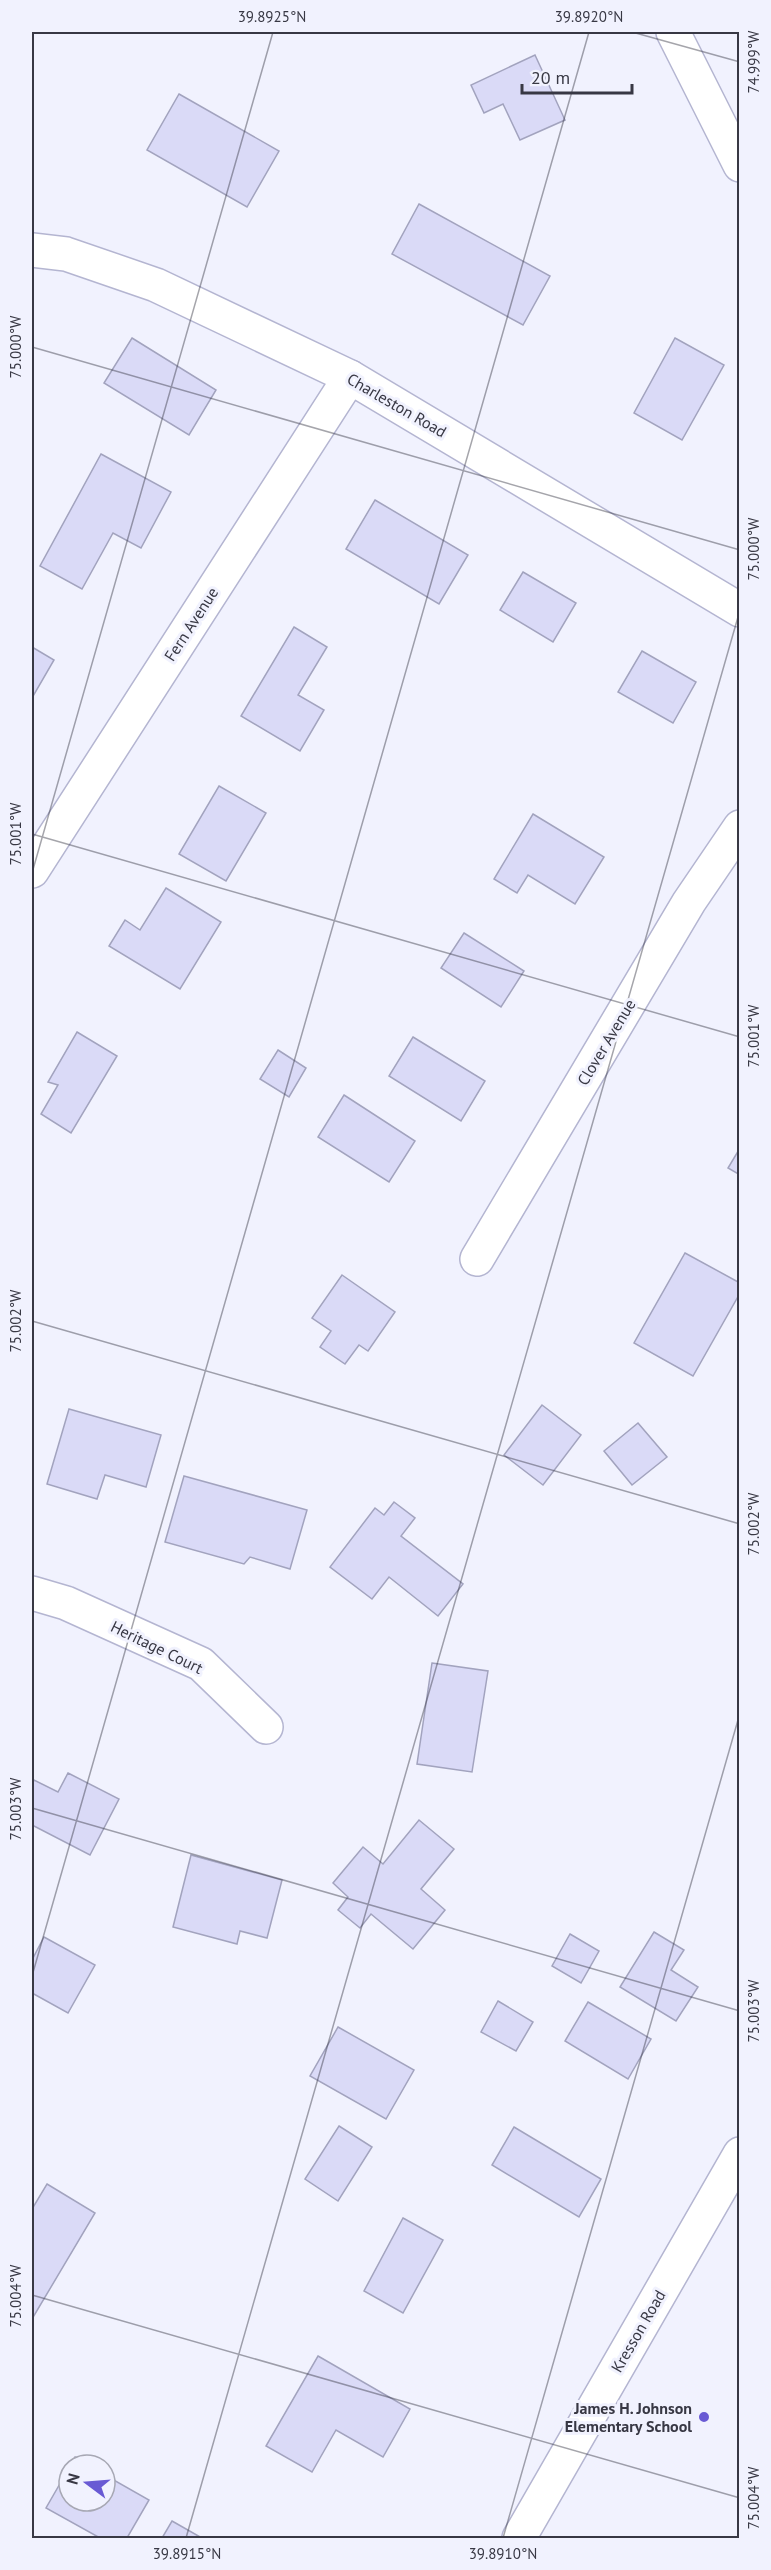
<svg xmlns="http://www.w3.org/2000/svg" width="771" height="2570" font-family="'PT Sans',sans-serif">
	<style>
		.building { fill: #dadaf7; stroke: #a2a3be; stroke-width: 1.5 }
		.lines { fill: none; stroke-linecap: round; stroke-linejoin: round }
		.minor-casing { stroke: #b4b5d1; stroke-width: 36 }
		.minor { stroke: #fff; stroke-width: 33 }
		.ticks { fill: none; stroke: #383844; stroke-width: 1.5; stroke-opacity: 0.45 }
		.poi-dot { fill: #695ad4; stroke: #f1f2fe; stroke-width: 2 }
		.labels { text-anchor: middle; stroke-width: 6; stroke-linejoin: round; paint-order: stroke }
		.street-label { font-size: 16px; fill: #383844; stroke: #f1f2fe }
		.poi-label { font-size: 16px; font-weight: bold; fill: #383844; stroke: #f1f2fe; text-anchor: end }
		.neatline { fill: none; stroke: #383844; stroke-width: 2 }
		.ticks-label { font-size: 15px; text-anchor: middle; fill: #383844 }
	</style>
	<rect width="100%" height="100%" fill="#f1f2fe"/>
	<g class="building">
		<polygon points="535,55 565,120 520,140 503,104 484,113 471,85"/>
		<polygon points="179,94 279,151 247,207 147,150"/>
		<polygon points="419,204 550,276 523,325 392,254"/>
		<polygon points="132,338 216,390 189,435 104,383"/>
		<polygon points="675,338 724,365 682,440 634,413"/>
		<polygon points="101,454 171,492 141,548 113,533 82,589 40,566"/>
		<polygon points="375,500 468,555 439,604 346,549"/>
		<polygon points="523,572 576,603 553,642 500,610"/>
		<polygon points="294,627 327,647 298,695 324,710 300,751 241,716"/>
		<polygon points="32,647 54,660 32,698"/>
		<polygon points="642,651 696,682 673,723 618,692"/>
		<polygon points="219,786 266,813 226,881 179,854"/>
		<polygon points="533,814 604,857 575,904 528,875 517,893 494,879"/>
		<polygon points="166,888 221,922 180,989 109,946 125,920 140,930"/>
		<polygon points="464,933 524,971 501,1007 441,968"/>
		<polygon points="77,1032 117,1056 71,1133 41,1114 58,1085 48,1082"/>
		<polygon points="413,1037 485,1081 461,1121 389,1076"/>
		<polygon points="278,1050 306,1068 289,1097 260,1079"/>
		<polygon points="344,1095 415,1141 389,1182 318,1137"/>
		<polygon points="740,1148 740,1175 728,1168"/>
		<polygon points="685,1253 740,1283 740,1293 693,1376 634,1343"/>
		<polygon points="342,1275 395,1312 368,1351 359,1345 345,1364 320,1347 331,1331 312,1318"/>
		<polygon points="542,1405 581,1435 543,1485 504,1455"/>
		<polygon points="69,1409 161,1435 146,1487 105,1475 97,1499 47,1484"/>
		<polygon points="638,1423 667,1457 632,1485 604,1451"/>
		<polygon points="184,1476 307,1510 290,1569 250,1557 244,1564 165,1542"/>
		<polygon points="394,1502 415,1518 401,1536 463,1584 438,1616 389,1577 372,1599 330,1567 375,1508 384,1515"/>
		<polygon points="432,1663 488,1671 472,1772 417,1764"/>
		<polygon points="68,1773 119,1799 90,1855 32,1825 32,1785 34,1780 58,1792"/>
		<polygon points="419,1820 454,1849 421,1889 445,1910 413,1949 371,1914 360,1928 338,1910 348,1897 333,1883 363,1847 383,1864"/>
		<polygon points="191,1855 282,1880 267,1938 240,1931 237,1944 173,1927"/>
		<polygon points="654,1932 684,1950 671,1970 698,1987 676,2021 620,1987"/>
		<polygon points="570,1934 599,1951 581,1983 552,1966"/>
		<polygon points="44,1937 95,1965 68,2013 32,1993 32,1960"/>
		<polygon points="498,2001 533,2022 516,2051 481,2032"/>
		<polygon points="588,2002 651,2039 628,2079 565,2041"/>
		<polygon points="338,2027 414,2070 386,2119 310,2076"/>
		<polygon points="339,2126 372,2147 338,2201 305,2179"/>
		<polygon points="514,2127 601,2179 579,2217 492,2165"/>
		<polygon points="47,2184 95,2213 32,2319 32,2209"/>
		<polygon points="403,2218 443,2240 403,2313 364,2291"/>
		<polygon points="318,2356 410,2409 383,2457 336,2430 312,2472 266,2446"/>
		<polygon points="75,2457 88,2465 71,2465"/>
		<polygon points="69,2468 69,2501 105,2501 105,2475 149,2500 127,2538 100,2538 46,2508"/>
		<polygon points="172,2521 202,2538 162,2538"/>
	</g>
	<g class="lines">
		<g class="minor-casing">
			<g id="minor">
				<polyline points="673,32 740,165"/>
				<polyline points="32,250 66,254 156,285 350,377 740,610"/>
				<polyline points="32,871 350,377"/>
				<polyline points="477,1259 689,902 740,827"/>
				<polyline points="32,1593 66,1603 201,1664 266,1727"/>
				<polyline points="519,2538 740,2154"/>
			</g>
		</g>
		<use href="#minor" class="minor"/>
	</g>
	<path class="ticks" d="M632 32 740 62M32 347 740 550M32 834 740 1037M32 873 273 32M32 1321 740 1524M32 1808 740 2011M32 1976 589 32M32 2295 740 2498M186 2538 740 610M503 2538 740 1713"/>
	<circle class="poi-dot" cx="704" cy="2417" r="6"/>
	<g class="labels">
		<g class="street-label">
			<text transform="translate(397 405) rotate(30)" y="6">Charleston Road</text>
			<text transform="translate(191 624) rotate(-57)" y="6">Fern Avenue</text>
			<text transform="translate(606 1042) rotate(-59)" y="6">Clover Avenue</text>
			<text transform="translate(157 1647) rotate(26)" y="6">Heritage Court</text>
			<text transform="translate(638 2331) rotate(-60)" y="6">Kresson Road</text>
		</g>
		<g class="poi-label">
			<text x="692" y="2414">James H. Johnson<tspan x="692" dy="18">Elementary School</tspan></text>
		</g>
	</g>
	<rect width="771" height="2570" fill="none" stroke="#f1f2fe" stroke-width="66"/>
	<g transform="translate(87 2483) rotate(286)"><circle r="28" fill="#f1f2fe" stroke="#a7a8b4" stroke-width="1.5"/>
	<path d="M0-4.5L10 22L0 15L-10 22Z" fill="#695ad4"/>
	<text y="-9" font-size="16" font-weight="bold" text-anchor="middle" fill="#383844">N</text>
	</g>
	<path d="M522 84v9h110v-9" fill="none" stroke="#383844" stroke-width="3"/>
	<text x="531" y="84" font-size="18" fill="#383844" stroke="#f1f2fe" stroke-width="4.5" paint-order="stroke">20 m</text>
	<rect x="33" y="33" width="705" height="2504" class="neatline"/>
	<g class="ticks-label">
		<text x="272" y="22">39.8925°N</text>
		<text x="589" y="22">39.8920°N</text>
		<text transform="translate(754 62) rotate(-90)" y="5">74.999°W</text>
		<text transform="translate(16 347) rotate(-90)" y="5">75.000°W</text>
		<text transform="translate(754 549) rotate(-90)" y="5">75.000°W</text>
		<text transform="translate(16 834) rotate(-90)" y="5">75.001°W</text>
		<text transform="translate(754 1036) rotate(-90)" y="5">75.001°W</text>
		<text transform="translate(16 1321) rotate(-90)" y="5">75.002°W</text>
		<text transform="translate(754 1524) rotate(-90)" y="5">75.002°W</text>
		<text transform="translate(16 1809) rotate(-90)" y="5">75.003°W</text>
		<text transform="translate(754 2011) rotate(-90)" y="5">75.003°W</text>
		<text transform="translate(16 2296) rotate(-90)" y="5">75.004°W</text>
		<text transform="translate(754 2498) rotate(-90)" y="5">75.004°W</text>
		<text x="187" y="2559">39.8915°N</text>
		<text x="503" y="2559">39.8910°N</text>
	</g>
</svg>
